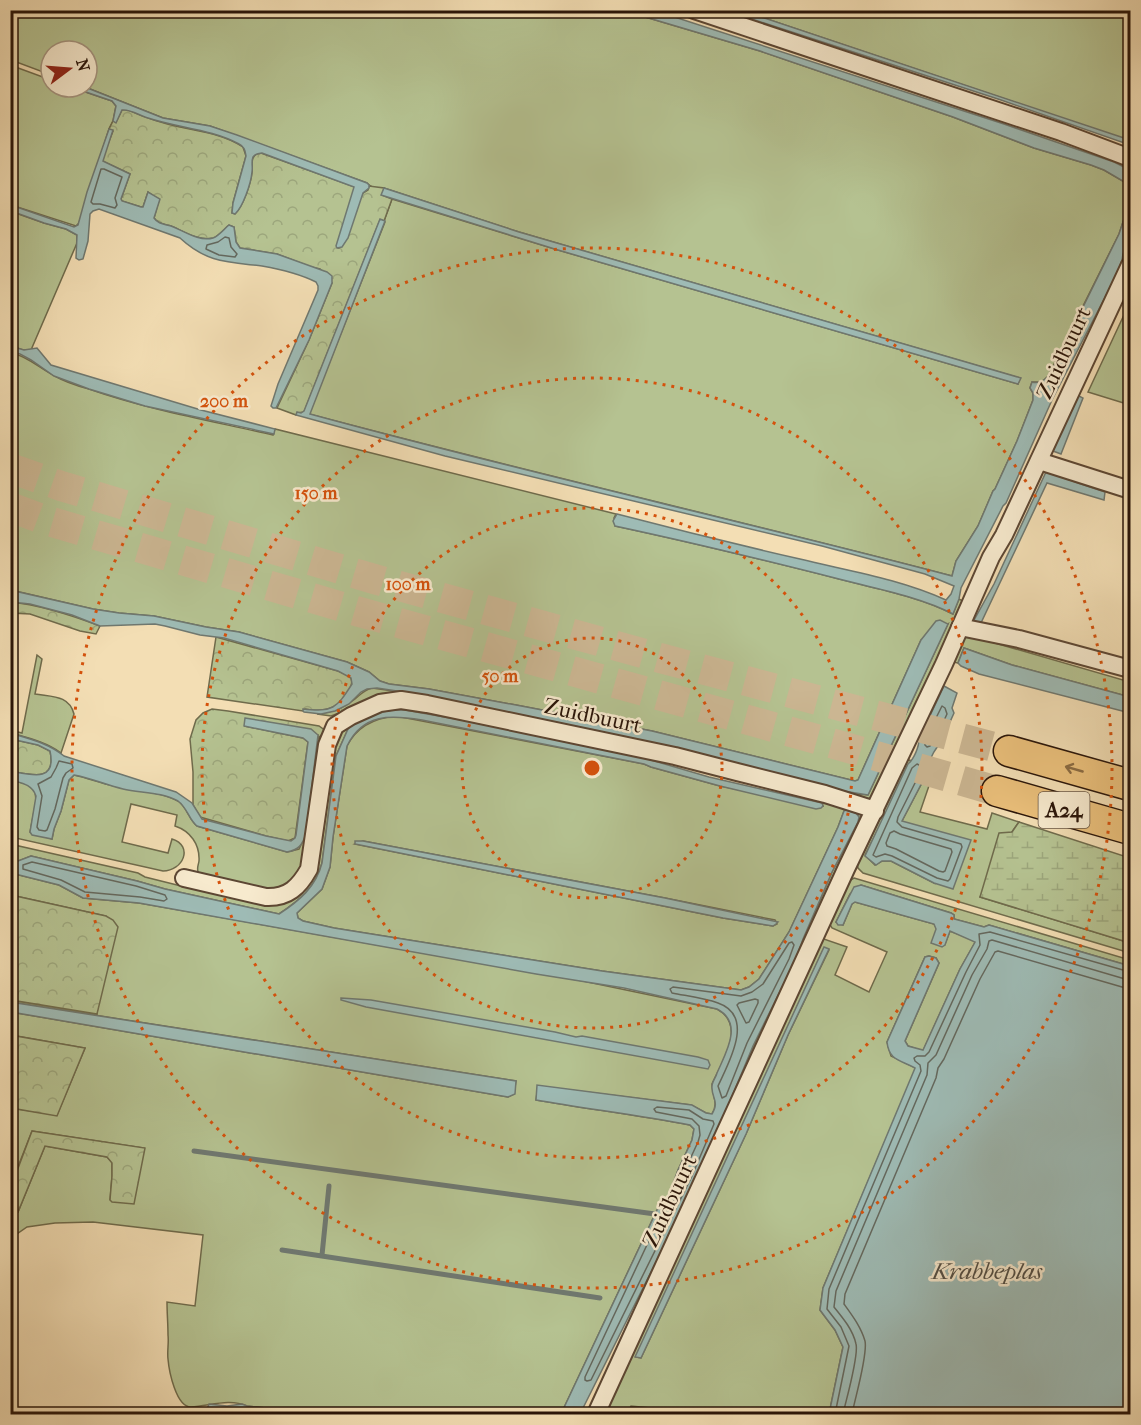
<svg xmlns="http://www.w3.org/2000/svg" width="1141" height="1425" font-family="'IM FELL French Canon',serif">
	<defs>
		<pattern id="forest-crowns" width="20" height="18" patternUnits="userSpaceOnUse" patternTransform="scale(1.5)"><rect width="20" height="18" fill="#b5c291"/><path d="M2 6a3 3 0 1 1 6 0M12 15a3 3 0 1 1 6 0" fill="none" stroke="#9ca67c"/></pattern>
		<pattern id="wetland-marsh" width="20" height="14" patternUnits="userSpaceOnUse" patternTransform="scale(1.5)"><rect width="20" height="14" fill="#b5c291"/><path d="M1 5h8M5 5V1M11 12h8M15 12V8" fill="none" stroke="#9ca67c"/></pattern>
	</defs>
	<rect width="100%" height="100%" fill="#f3deb4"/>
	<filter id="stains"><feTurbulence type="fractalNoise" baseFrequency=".00333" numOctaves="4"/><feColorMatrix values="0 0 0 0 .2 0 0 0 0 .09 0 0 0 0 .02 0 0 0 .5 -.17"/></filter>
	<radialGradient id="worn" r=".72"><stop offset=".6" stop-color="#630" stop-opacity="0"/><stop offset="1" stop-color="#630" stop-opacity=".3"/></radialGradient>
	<!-- green -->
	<g fill="#b5c291" stroke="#6f6b4c" stroke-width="1.5" fill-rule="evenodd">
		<path d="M231,10C238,13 246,17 251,10L625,11L760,51L953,117L1034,148L1091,165L1104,170L1128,184L1130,201L1119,234L1048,376L1042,382H1032L1030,388L1033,393V400L1017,441L995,489L993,491L978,526L956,561L952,576C738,520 523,471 309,414L385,222L384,221L392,199L558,250L1018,384L1020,378L519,232L384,188C375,188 373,189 367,183L210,126L163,118L85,87H87V51H51V75L11,60L10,11Z"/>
		<path d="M743,11H1116L1130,16V141Z"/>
		<path d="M10,65L51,80V87H71L112,101L116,106L113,121L109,129L79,223L76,226L11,205Z"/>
		<path d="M10,211L44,223L66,229L77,235V243L31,350H23L11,346Z"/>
		<path d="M1130,302V405L1088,392Z"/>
		<path d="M10,352C29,357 39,368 55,376C65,382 78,386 89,389C149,410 212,421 273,435L275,429L616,514L614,518L615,526C690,542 764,560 839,579C874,588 921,597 953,614L959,599L965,602L875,796L869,800L825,791L868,795L948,624L921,640L858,780L855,781L652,731L516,705L429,689L389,684L380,681L369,672L347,662L239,632L206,627L154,616L119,613L93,609L11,590Z"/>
		<path d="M964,634L1130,682V697L1012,665L964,648L958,663L952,662Z"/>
		<path d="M37,655L42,659L35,694C52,697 69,695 74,714L61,753C46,742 28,738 11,733L10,730L22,733Z"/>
		<path d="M391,705L645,753L646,759L627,753L405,710H393L376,713L348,729L336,756L322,863C316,887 299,901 279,914L165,889L137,881L31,856L11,864L10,844L138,873L145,877L185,887L190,886L295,894L331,752L337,736L347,725Z"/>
		<path d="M396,716L644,764L651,767L720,786L823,806L822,803L823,798L861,812L864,817L735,1091L753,1046L795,961L803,939L832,872L858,822L859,817L856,813L846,810L844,811L838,827L789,932L759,979L749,987L741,990L602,971L334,928L303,921L298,918L297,913L322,889L330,867L333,837L347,746C357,726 375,718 396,716ZM363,841L665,898L775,920L777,924L773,926L723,918L355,844Z"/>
		<path d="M326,731L310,841L297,879L272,892L199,875C196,869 198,867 199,861C200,844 190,831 175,826L177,815L131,804L122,842L168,853L172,839C194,846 183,871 163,871L11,837L10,780L27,784L35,791L36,801L30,832L52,839L54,829L61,811L69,780L74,775C88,778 100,783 114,786C132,790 162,792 178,801C187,807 189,820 197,826L287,852L299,849L306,834L318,738Z"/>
		<path d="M909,760L912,761L865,855L875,865L882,861H891L934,883L902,821L926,775L927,766L931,770L932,777L920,812L987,829L992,813L1019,822L1012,832L980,897L1130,943V953L863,873L858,868L857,864L906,761Z"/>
		<path d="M11,873L59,885L83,898L139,903L583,981L717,1009C747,1025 722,1062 712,1084C712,1095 719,1103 712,1114L706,1113L691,1105L538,1086L536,1100C587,1109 639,1115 690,1125L694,1129L692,1140L678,1170L666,1203L663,1206L657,1210L561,1414H324L247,1406C229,1398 210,1406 191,1407C176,1407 169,1371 168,1359C167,1351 169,1343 168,1335C168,1324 167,1313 167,1302L195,1306L203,1235L93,1222L55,1223L27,1227L11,1238V1210L18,1212L45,1146L107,1157L112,1162V1176L110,1200L144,1148L32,1131L10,1187L11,1108L57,1115L85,1048L11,1035V1012L508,1097L514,1094L516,1081L11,1002V1000L97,1014L106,916L11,895Z"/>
		<path d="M854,878L1130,960V966L989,925L984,927L954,919V915L951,913L861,885L850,894L836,922L843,925L852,904L855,902L934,924L945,944L950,931L976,941L960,969L923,1051L908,1046L905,1041L939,963L936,958L929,956L925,957L887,1042L891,1056L916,1068L823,1288L820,1310L835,1330L843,1347L829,1414H649L650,1408L631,1406L627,1414H606L618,1380L820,942L824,939L847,947L835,975L869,992L887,952L832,928L829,923L849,881ZM824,948L829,950L788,1035L746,1134L641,1358L636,1357Z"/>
	</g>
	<!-- forest -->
	<g fill="url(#forest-crowns)" stroke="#6f6b4c" stroke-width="1.5">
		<path d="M126,109C144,117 161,123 180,127C201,131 225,135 243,147L246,156L233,203L232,213L235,214C243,206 251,184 252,172C253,167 251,162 253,158C256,153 257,154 261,153L355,187L337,246L338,248H339L363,193L368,190L369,186L384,188L382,195L392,199L384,221L380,220L304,412L297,413L296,415L277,408L309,340L332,283L320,269L311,267L277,254L240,248L236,242L234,227L229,225C224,229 219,236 213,238C200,242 183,231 171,226C164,224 158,224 154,218L159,200L148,192L143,207H141L122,201L121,199L130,174L104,162L102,159L113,131L109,129L113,121L116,122L122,110Z"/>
		<path d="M11,602C41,605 71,615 100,626L96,634L80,631L30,614L11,613Z"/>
		<path d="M216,637L338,671C341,673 348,674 350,677C357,685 340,704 333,707C324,711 314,711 305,709L303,711L207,697Z"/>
		<path d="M372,688L422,695H403L374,700L331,716L317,714C331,713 344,708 355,699C361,694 364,690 372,688Z"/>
		<path d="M212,709L228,711L319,726L326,731L318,738V735L244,726L303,738L308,742L295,838L288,841L266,836L200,817L193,805V772L190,739L196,720L203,713Z"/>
		<path d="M11,739L38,745L50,751C57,783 31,775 11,771Z"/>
		<path d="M11,895L106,916L113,920L118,927L97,1014L11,1000Z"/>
		<path d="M10,1035L85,1048L57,1116L11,1108Z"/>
		<path d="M32,1131L145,1148L134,1204L112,1202L110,1200L112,1176V1163L107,1157L45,1146L18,1212L11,1210V1187Z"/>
	</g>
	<!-- wetland -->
	<path fill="url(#wetland-marsh)" stroke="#6f6b4c" stroke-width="1.5" d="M1019,822L1130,858V943L980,897L999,833L1012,832Z"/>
	<!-- water -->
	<g fill="#9ebbb5" stroke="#6f7870" stroke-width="1.5">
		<path d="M625,11H656L1004,124L1114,162L1130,170V196L1128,184L1104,170L1091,165L1034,148L953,117L760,51Z"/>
		<path d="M727,11H743L1124,138L1130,141V145L1001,100Z"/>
		<path d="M71,87H85L163,118L210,126L237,135L367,183L369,185V188L363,193L348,238L342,247L337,248L336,246L354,187L262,153C257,154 256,153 253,157C251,162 253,167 252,172C251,183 243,207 235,214L232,213L233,203L246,156C245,151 245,147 239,144C211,129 178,128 148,118C140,116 131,109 122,110L116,123L113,121L116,106L112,101Z"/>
		<path d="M109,129L113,130L103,161L130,174L121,199L122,201L141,207H143L148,192L160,199L154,218C158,224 164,224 171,226C184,231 199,242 213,238C219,236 224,229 229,225L234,227L236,242L240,248L277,254L327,272L332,276V283L309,340L276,408H273L271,406L278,384L318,290V286L316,282C300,274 279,269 262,266C228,262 207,263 180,238L99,209L93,211L90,214L88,241L83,259L79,260L76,258L77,235L66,229L44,223L11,211V205L74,227L78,225L87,192Z"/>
		<path d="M384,188L519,232L1021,378L1018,384L558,250L381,195Z"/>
		<path d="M1130,201V238L1123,254L1122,260L1116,276L1052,400L1006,503L1003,506L961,588L959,599L953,614C921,597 874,588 839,579C764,560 690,542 615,526L613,521L617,514C678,530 739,545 800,559C849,571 900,579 946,600L951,594L954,586L925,574L822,546L445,456L296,415L297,412L301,413L304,411L380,219L385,221L310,414C523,472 738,520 952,576L956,561L978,526L993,491L995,489L1017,441L1033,400V393L1030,388L1032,382C1039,384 1044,380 1049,376L1119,234Z"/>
		<path d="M10,346L24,350L37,348L51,365L201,410L275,429L274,434L145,406L89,389L54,376L31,360L20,354L11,352Z"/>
		<path d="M1077,395L1083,398L1061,454L1053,451Z"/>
		<path d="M1046,472L1105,492L1104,500L1047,483L980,625L973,622L994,584Z"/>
		<path d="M10,590L93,609L119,613L154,616L206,627L239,632L347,662L369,672L380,681L389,684L429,689L516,705L652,731L855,781L858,780L921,640L936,621L940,620L948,624L868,795L831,789L686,750L457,702L397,691L377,688L367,689L361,692L349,704L335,711L321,714L304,712L303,711V709C333,712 336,709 352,684L351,678L338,671L224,638L200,635L165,626L155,624L100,626L72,615L30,604L11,602Z"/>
		<path d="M964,648L1012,665L1130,697V713L979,674L961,666L958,663Z"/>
		<path d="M944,686L957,693L952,708L954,713L940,744C932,752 928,764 926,775L902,821L971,840L953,889L934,883L891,861H882L876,865L865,856L908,764C914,759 919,747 919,739Z"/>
		<path d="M393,710H405L467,721L627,753L709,777L822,803L823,806L821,808L816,809L720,786L651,767L644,764L422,720C391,715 363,713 347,746L333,837L330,867L322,889L297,913L298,918L303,921L334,928L602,971L741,990L749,987L759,979L789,932L838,827L844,811L846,810L856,813L859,817L858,822L832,872L803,939L795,961L753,1046L697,1180L580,1414H561L657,1210L663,1206L666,1203L678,1170L692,1140L694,1129L690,1125C639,1115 587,1109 536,1100L537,1085L692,1105L706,1113L712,1114C720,1101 711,1098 712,1086C712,1082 716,1077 717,1073C726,1052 744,1023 717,1009L624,988L536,974L139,903L83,898L59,885L11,873L10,864L31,856L137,881L165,889L279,914C299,901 316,887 322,863L336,756L348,729L350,726L376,713Z"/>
		<path d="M245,718L311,729L318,735L306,834C302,845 299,850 287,852L197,826C189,820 187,807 178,801C162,792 141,793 123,789C106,785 91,778 74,775L69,780L61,811L54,829L52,839L32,835L30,832L36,796C32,784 21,783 11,780V771C31,775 57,783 50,751L38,745L11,739L10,733C30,739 48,743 64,756L176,792L192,803L202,819L266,836L291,841L295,838L296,835L308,742L303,738L244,726Z"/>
		<path d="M355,841H363L665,898L778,922L776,924L773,926L723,918L355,844Z"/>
		<path d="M861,885L951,913L954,915V919L984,927L989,925L1130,966V1414H829L843,1347L835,1330L820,1310L823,1288L915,1068C901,1060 889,1061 887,1042L925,957L929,956L936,958L939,963L905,1041L908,1046L923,1050L960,969L975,942L950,931L945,945L942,947L931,943L936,929L934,924L855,902L852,904L843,925H838L836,922L854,887Z"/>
		<path d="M824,947L829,949L788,1035L746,1134L641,1358L635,1357Z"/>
		<path d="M341,998L371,1000L555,1032L576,1037L582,1036L698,1057L708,1060L710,1065L708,1069L366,1007L341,1000Z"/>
		<path d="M10,1002L516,1081L515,1094L508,1097L11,1012Z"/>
		<path d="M209,1404L227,1406L242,1404L247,1406L324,1414H256L207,1409Z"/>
	</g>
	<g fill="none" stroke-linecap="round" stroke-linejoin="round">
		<!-- shore -->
		<g stroke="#64685e" stroke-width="1.5">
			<path d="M101,169H104L122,177L115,198L117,205L115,208L100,204H93L91,202Z"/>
			<path d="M225,237L229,238L231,247L237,254L235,257L219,255L206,249L207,245L218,242Z"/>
			<path d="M942,706L945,708L947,714L935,740L930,746L927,747L925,745V740Z"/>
			<path d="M59,761L72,764L73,768L66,773L63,778L55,809L47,830L45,831L39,830L37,827L42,796L38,784L51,777L56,768Z"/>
			<path d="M917,764L921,766L920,773L898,817L897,822L902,827L961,844L962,847L950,879L948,881L937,878L892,856L885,854L876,857L873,855L912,768Z"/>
			<path d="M894,831L900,834L951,849L952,852L945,871L943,872L939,871L896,849L887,846L886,843L890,833Z"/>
			<path d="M32,862L136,886L165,895L167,899L164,901L140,897L85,892L61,880L23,869V865Z"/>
			<path d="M792,942L794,945L789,959L747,1043L726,1096L722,1098L718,1086C728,1064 756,1016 718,1003C704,998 687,996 672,993L670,989L673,987L741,996L752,992L763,984L789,943Z"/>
			<path d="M755,999L758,1000V1003L749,1022L746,1023L737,1005L739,1003Z"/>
			<path d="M657,1107L689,1110L703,1119L713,1121L714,1124L691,1178L591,1380L587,1381L585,1380V1377L661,1215L672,1206L684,1172L698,1142L700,1135L699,1126L692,1119L656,1112L654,1109Z"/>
			<path d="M835,1414L849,1346L841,1327L827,1309L829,1289L921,1071L920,1065L915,1061L914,1058L917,1056H925L929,1052L966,972L980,945L979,934L990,932L1130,972"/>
			<path d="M843,1414C846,1400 859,1356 856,1344C853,1330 843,1318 834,1307L836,1291L927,1075L928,1063L936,1055L972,975L987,949L989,941L992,940L1125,979H1130"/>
			<path d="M852,1414C855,1398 868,1355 865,1341C861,1327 852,1315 844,1304L845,1294L936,1078L938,1068L944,1059L980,979L995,952L998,951L1122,987L1130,988"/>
		</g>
		<!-- stream -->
		<g stroke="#6f7870" stroke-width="5">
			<path d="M194,1151L655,1214"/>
			<path d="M282,1250L600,1298"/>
			<path d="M322,1255L329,1186"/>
		</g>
		<!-- highway-tunnel -->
		<g stroke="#cbb692" stroke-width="30" stroke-dasharray="30 15" stroke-linecap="butt">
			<path d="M10,468L61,486L374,579L660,658L1009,751"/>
			<path d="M10,507L45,520L356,611L845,747L997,791"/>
		</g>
		<defs>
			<g id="street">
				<path d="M694,10L1061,132L1130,158"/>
				<path d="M1039,461L1130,490"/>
				<path d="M960,627L1019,639L1130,669"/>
				<path d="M184,878L266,897C288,898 299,887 309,869L327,745L335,726L351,716L380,703L401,700L427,704L675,756L737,772L825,794L869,808L875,811"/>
				<path d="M596,1414L846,869L944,664L991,557L1004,535L1130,265"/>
			</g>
			<g id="highway">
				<path d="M1009,751L1130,785"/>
				<path d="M997,791L1130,829"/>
			</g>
		</defs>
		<!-- street casing -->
		<use href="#street" stroke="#5c4633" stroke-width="20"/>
		<!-- highway casing -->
		<use href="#highway" stroke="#291408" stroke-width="33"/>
		<!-- street -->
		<use href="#street" stroke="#f7eace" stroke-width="16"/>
		<!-- highway -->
		<use href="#highway" stroke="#eabf7a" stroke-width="30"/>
	</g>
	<!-- one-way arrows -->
	<defs><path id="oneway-shaft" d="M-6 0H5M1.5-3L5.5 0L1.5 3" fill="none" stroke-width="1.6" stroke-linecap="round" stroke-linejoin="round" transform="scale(1.5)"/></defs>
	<use stroke="#8a6a41" href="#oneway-shaft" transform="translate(1074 769) rotate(-164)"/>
	<!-- distance rings -->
	<g fill="none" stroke="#d5520c" stroke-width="3" stroke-dasharray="3 6">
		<circle cx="592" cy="768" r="130"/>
		<circle cx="592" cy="768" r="260"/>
		<circle cx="592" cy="768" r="390"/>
		<circle cx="592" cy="768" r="520"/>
	</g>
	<g text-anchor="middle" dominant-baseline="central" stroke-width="5" stroke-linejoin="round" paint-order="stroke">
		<!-- shield labels -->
		<rect fill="#f7eace" stroke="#675443" stroke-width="1.5" x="1038.5" y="792" width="51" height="36" rx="4.5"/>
		<g font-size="21" font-weight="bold" fill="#291408">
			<text x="1064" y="810">A24</text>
		</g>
		<!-- street labels -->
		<g font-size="22" fill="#291408" stroke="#f7eace">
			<text transform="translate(1064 353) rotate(-65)">Zuidbuurt</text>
			<text transform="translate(593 716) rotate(12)">Zuidbuurt</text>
			<text transform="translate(670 1201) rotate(-65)">Zuidbuurt</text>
		</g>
		<!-- water labels -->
		<g font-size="24" font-style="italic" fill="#524e45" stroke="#f7eace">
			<text x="987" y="1271">Krabbeplas</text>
		</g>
	</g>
	<circle cx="592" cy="768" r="9" fill="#d5520c" stroke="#f7eace" stroke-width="3"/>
	<g font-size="18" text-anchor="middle" font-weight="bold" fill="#d5520c" stroke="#f7eace" stroke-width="5" stroke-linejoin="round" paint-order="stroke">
		<text x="224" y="407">200 m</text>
		<text x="316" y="499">150 m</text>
		<text x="408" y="590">100 m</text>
		<text x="500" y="682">50 m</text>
	</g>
	<!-- margin -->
	<rect width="1141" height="1425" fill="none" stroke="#f3deb4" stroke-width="36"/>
	<rect x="12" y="12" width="1117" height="1401" fill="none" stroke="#291408" stroke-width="3"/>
	<rect x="18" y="18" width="1105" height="1389" fill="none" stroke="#291408" stroke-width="1.5"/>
	<!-- north arrow -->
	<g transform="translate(69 69) rotate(74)"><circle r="28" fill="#f7eace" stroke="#a5947f" stroke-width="1.5"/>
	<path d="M0-4.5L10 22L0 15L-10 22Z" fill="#8f2418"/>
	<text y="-9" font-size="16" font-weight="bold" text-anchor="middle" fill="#291408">N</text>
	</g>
	<rect width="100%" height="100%" filter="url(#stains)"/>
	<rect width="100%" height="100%" fill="url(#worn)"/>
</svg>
